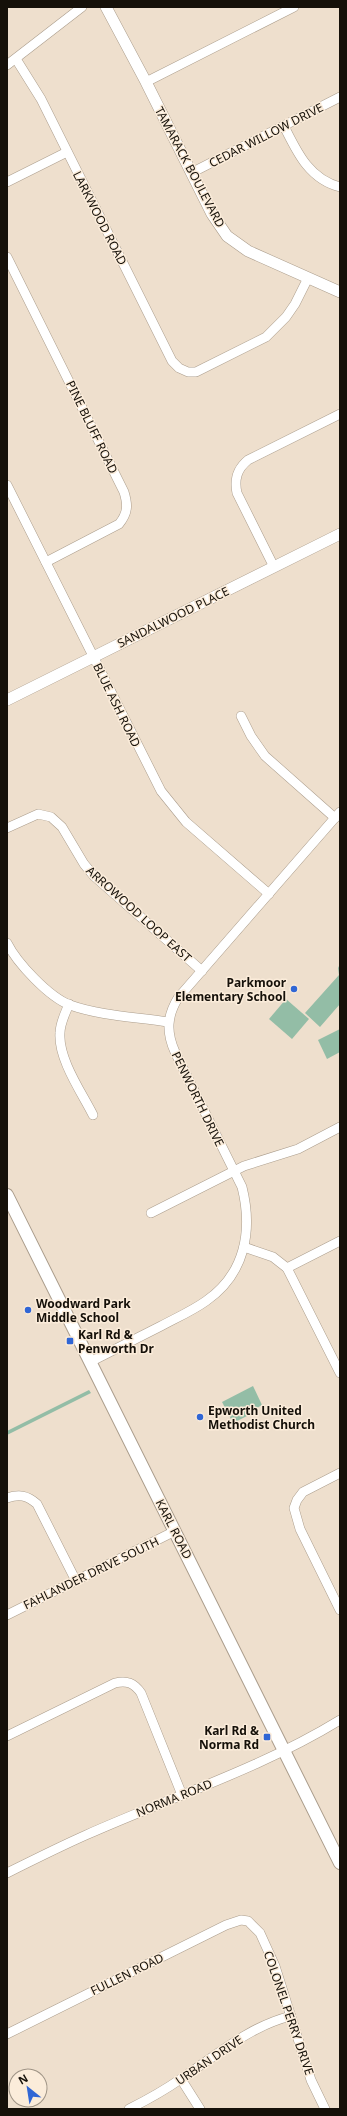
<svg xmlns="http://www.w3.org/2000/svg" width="347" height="2116" font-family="'Noto Sans',sans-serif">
	<rect width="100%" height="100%" fill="#eedfcd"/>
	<!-- green -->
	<g fill="#93bda6">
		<path d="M340,964V1004L320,1027L305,1013L339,975L338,968Z"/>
		<path d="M286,999L309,1019L292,1039L269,1019Z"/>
		<path d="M340,1029V1052L327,1059L318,1040Z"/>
		<path d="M253,1386L262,1405L250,1412L251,1414L233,1423L222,1402Z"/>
		<path d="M89,1390L91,1393L7,1435V1431Z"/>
	</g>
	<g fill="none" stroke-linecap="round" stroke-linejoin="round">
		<defs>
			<g id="minor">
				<path d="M16,59L41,99L172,361L179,368L188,372H196L266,337L286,317L295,304L308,278"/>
				<path d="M7,65L82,7"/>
				<path d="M146,82L294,7"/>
				<path d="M284,126C297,152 309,179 340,187"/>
				<path d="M191,173L340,97"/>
				<path d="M7,182L67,152"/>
				<path d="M7,257L124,492C128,505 128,513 119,524L46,562"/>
				<path d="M7,485L161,791L186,822L269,894"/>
				<path d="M274,567L237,493C234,479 237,469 248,460L340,414"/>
				<path d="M241,716L251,736L265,756L335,818"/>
				<path d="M7,828L38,814L51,817L62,827L84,864L94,876L202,971"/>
				<path d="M7,943C17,963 49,997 70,1005C101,1016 136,1017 168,1022"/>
				<path d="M69,1004C65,1014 60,1023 60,1033C58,1059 82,1093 93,1115"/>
				<path d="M151,1213L244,1166L298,1149L340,1127"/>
				<path d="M244,1247L273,1257L287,1268L340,1373"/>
				<path d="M287,1268L340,1241"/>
				<path d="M90,1362C114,1350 137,1338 161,1326C176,1318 192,1311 206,1301C245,1274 253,1231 242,1187L175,1052C166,1032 167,1016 178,998L340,812"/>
				<path d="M340,1473L303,1492L297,1500L294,1508L300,1529L340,1610"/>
				<path d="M7,1498C19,1494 27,1495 37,1504L76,1581"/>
				<path d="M7,1615L175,1531"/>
				<path d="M7,1736L115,1683C127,1680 134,1683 141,1693L182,1795"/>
				<path d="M7,1873C33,1860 59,1847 86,1835C171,1797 260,1769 340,1720"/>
				<path d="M7,2034L226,1925L241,1920L248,1921L260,1933L275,1966L311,2080L325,2109"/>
				<path d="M181,2079L200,2109"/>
				<path d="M129,2109C147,2100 165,2090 182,2078C217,2055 250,2026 291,2016"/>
			</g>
			<g id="tertiary">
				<path d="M106,7L146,82L212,214L227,236L248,251L340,292"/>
				<path d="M7,700L340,534"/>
			</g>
			<path id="secondary" d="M7,1195L340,1863"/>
		</defs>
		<!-- minor casing -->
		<use href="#minor" stroke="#ab9d8c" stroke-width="10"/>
		<!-- tertiary casing -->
		<use href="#tertiary" stroke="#ab9d8c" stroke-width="12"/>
		<!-- secondary casing -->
		<use href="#secondary" stroke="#ab9d8c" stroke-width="14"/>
		<!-- minor -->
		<use href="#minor" stroke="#fff" stroke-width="9"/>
		<!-- tertiary -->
		<use href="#tertiary" stroke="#fff" stroke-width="11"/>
		<!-- secondary -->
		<use href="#secondary" stroke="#fff" stroke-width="12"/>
	</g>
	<!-- markers -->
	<g fill="#3066d5" stroke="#fbecda" stroke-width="1.5">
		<circle cx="294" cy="989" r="4"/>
		<circle cx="28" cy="1310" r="4"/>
		<rect x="66" y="1337" width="8" height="8" rx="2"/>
		<circle cx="200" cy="1417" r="4"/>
		<rect x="263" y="1733" width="8" height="8" rx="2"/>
	</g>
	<g text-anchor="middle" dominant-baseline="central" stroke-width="3" stroke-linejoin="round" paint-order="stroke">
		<!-- street labels -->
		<g font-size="12" fill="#151009" stroke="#fbecda">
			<text transform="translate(266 135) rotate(-27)">CEDAR WILLOW DRIVE</text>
			<text transform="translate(190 167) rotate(62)">TAMARACK BOULEVARD</text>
			<text transform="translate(100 218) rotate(63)">LARKWOOD ROAD</text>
			<text transform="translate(92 427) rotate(64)">PINE BLUFF ROAD</text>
			<text transform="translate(173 617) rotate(-26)">SANDALWOOD PLACE</text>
			<text transform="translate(117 705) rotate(64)">BLUE ASH ROAD</text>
			<text transform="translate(139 914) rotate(42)">ARROWOOD LOOP EAST</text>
			<text transform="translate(198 1099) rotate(64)">PENWORTH DRIVE</text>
			<text transform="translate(174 1529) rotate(63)">KARL ROAD</text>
			<text transform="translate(91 1573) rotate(-26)">FAHLANDER DRIVE SOUTH</text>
			<text transform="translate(174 1798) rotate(-22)">NORMA ROAD</text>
			<text transform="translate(127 1974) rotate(-26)">FULLEN ROAD</text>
			<text transform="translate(289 2013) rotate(71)">COLONEL PERRY DRIVE</text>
			<text transform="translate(209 2060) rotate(-34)">URBAN DRIVE</text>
		</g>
		<!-- poi labels -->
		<g font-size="12" font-weight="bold" fill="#151009" stroke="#fbecda" text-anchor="start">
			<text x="286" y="982" text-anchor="end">Parkmoor<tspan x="286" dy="14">Elementary School</tspan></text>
			<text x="36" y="1303">Woodward Park<tspan x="36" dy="14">Middle School</tspan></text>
			<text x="78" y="1334">Karl Rd &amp;<tspan x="78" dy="14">Penworth Dr</tspan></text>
			<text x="208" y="1410">Epworth United<tspan x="208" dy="14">Methodist Church</tspan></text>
			<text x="259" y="1730" text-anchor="end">Karl Rd &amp;<tspan x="259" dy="14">Norma Rd</tspan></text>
		</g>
	</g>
	<!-- border -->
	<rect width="347" height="2116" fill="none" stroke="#151009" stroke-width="16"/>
	<!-- north arrow -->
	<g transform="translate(28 2088) rotate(330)"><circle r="19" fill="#fbecda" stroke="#9f9486"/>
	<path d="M0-3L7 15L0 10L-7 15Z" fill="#3066d5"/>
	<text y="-6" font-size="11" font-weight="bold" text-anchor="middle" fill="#151009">N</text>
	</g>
</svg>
